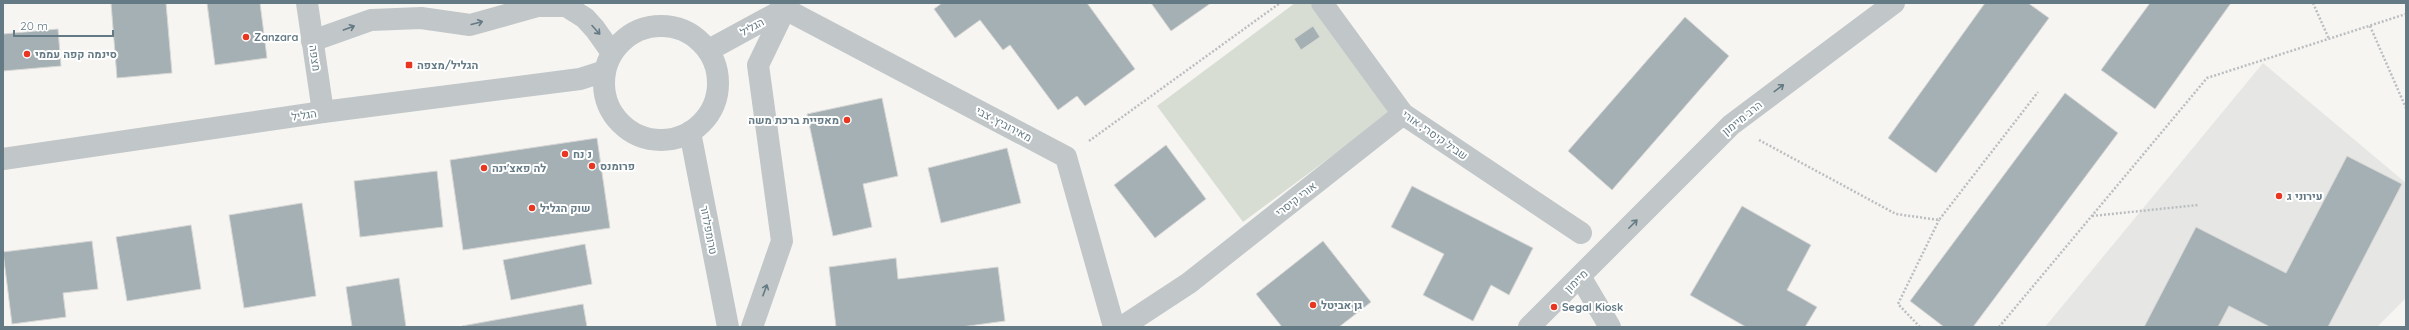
<svg xmlns="http://www.w3.org/2000/svg" width="2409" height="330" font-family="Quicksand,Heebo,sans-serif">
	<rect width="100%" height="100%" fill="#f6f5f2"/>
	<!-- built -->
	<path fill="#e6e7e5" d="M2263,63L2406,183V298L2377,327H2045Z"/>
	<!-- green -->
	<path fill="#d8ddd3" d="M1295,3H1310L1390,113L1243,222L1157,106Z"/>
	<!-- building -->
	<g fill="#a5b0b4" stroke="#d7d7d5">
		<path d="M111,3H166L172,73L117,78Z"/>
		<path d="M207,3H260L267,58L215,65Z"/>
		<path d="M942,3H1087L1135,69L1085,106L1077,96L1058,110L1010,45L1003,50L980,20L955,38L934,9Z"/>
		<path d="M1151,3H1211L1171,31Z"/>
		<path d="M1985,3H2028L2049,18L1936,173L1888,138Z"/>
		<path d="M2150,3H2231L2155,109L2101,70Z"/>
		<path d="M1685,17L1729,56L1612,190L1568,151Z"/>
		<path d="M1313,26L1320,37L1301,50L1294,39Z"/>
		<path d="M58,29L61,66L3,71V34Z"/>
		<path d="M2065,93L2118,133L1973,327H1944L1910,301Z"/>
		<path d="M882,98L898,176L863,184L872,227L833,236L807,114Z"/>
		<path d="M597,138L610,228L463,250L450,160Z"/>
		<path d="M1166,145L1206,199L1155,238L1114,185Z"/>
		<path d="M1007,148L1021,203L941,223L928,168Z"/>
		<path d="M2347,156L2402,184L2328,327H2270L2229,306L2218,327H2144L2196,227L2286,273Z"/>
		<path d="M437,171L443,227L360,237L354,181Z"/>
		<path d="M1412,186L1533,248L1509,295L1491,285L1473,321L1423,295L1444,254L1391,227Z"/>
		<path d="M302,203L316,296L244,308L229,215Z"/>
		<path d="M1742,206L1811,245L1787,290L1817,307L1805,327H1746L1690,295Z"/>
		<path d="M191,225L201,289L127,301L116,237Z"/>
		<path d="M92,241L98,289L63,293L66,317L12,324L3,252Z"/>
		<path d="M1323,241L1371,302L1339,327H1282L1256,294Z"/>
		<path d="M585,244L592,284L511,300L503,260Z"/>
		<path d="M896,258L898,279L998,267L1005,321L961,327H836L829,267Z"/>
		<path d="M399,278L406,327H352L346,287Z"/>
		<path d="M583,304L587,327H463L462,326Z"/>
	</g>
	<g fill="none" stroke-linecap="round" stroke-linejoin="round">
		<!-- path -->
		<g stroke="#bbbec0" stroke-width="2.5" stroke-dasharray="2 2" stroke-linecap="butt">
			<path d="M2313,3L2329,39"/>
			<path d="M2370,26L2406,108"/>
			<path d="M1759,140L1896,214L1939,220L2038,92"/>
			<path d="M1089,141L1280,3"/>
			<path d="M2092,216L2198,205"/>
			<path d="M1920,327L1898,304L1939,220"/>
			<path d="M1999,327L2207,78L2406,14"/>
		</g>
		<!-- minor -->
		<g stroke="#c1c6c8" stroke-width="22">
			<path d="M307,3L323,112"/>
			<path d="M1322,3L1403,114L1581,233"/>
			<path d="M785,9L1066,157L1114,327"/>
			<circle cx="661" cy="83" r="57"/>
			<path d="M312,41L371,20L421,18L470,25L538,6H566L585,18L595,29L612,53"/>
			<path d="M709,50L788,7"/>
			<path d="M690,132L728,327"/>
			<path d="M3,159L323,112L580,79L605,71"/>
			<path d="M1581,278L1610,327"/>
			<path d="M752,327L782,241L758,65L785,9"/>
			<path d="M1122,327L1189,283L1403,114"/>
			<path d="M1529,327L1731,125L1894,3"/>
		</g>
	</g>
	<!-- one-way arrows -->
	<defs><path id="oneway-shaft" d="M-6 0H5M1.5-3L5.5 0L1.5 3" fill="none" stroke-width="1.6" stroke-linecap="round" stroke-linejoin="round"/></defs>
	<g stroke="#647a84">
		<use href="#oneway-shaft" transform="translate(477 23) rotate(-15)"/>
		<use href="#oneway-shaft" transform="translate(349 28) rotate(-20)"/>
		<use href="#oneway-shaft" transform="translate(596 30) rotate(48)"/>
		<use href="#oneway-shaft" transform="translate(1779 88) rotate(-37)"/>
		<use href="#oneway-shaft" transform="translate(1633 224) rotate(-45)"/>
		<use href="#oneway-shaft" transform="translate(765 290) rotate(-70)"/>
	</g>
	<!-- markers -->
	<g fill="#e83620" stroke="#fff" stroke-width="1.5">
		<circle cx="246" cy="37" r="4"/>
		<circle cx="27" cy="54" r="4"/>
		<rect x="405" y="61" width="8" height="8" rx="2"/>
		<circle cx="847" cy="120" r="4"/>
		<circle cx="565" cy="154" r="4"/>
		<circle cx="592" cy="166" r="4"/>
		<circle cx="484" cy="168" r="4"/>
		<circle cx="2279" cy="196" r="4"/>
		<circle cx="532" cy="208" r="4"/>
		<circle cx="1313" cy="305" r="4"/>
		<circle cx="1554" cy="307" r="4"/>
	</g>
	<g text-anchor="middle" dominant-baseline="central" stroke-width="4" stroke-linejoin="round" paint-order="stroke">
		<!-- street labels -->
		<g font-size="11" fill="#647a84" stroke="#fff">
			<text transform="translate(752 27) rotate(-28)">הגליל</text>
			<text transform="translate(315 58) rotate(82)">מצפה</text>
			<text transform="translate(304 115) rotate(-8)">הגליל</text>
			<text transform="translate(1742 118) rotate(-39)">הרב מיימון</text>
			<text transform="translate(1004 124) rotate(28)">מאירוביץ, צבי</text>
			<text transform="translate(1435 135) rotate(35)">שביל קיסרי, אורי</text>
			<text transform="translate(1296 199) rotate(-38)">אורי קיסרי</text>
			<text transform="translate(709 230) rotate(79)">טרומפלדור</text>
			<text transform="translate(1576 281) rotate(-45)">מיימון</text>
		</g>
		<!-- poi labels -->
		<g font-size="11" font-weight="bold" fill="#647a84" stroke="#fff" text-anchor="start">
			<text x="254" y="37">Zanzara</text>
			<text x="35" y="54">סינמה קפה עממי</text>
			<text x="417" y="65">הגליל/מצפה</text>
			<text x="839" y="120" text-anchor="end">מאפיית ברכת משה</text>
			<text x="573" y="154">נ נח</text>
			<text x="600" y="166">פרומנס</text>
			<text x="492" y="168">לה פאצ'ינה</text>
			<text x="2287" y="196">עירוני ג</text>
			<text x="540" y="208">שוק הגליל</text>
			<text x="1321" y="305">גן אביטל</text>
			<text x="1562" y="307">Segal Kiosk</text>
		</g>
	</g>
	<!-- border -->
	<rect width="2409" height="330" fill="none" stroke="#647a84" stroke-width="8"/>
	<!-- scale -->
	<path d="M14 30v6h99v-6" fill="none" stroke="#647a84" stroke-width="2"/>
	<text x="20" y="30" font-size="12" fill="#647a84" stroke="#ffffff" stroke-width="3" paint-order="stroke">20 m</text>
</svg>
